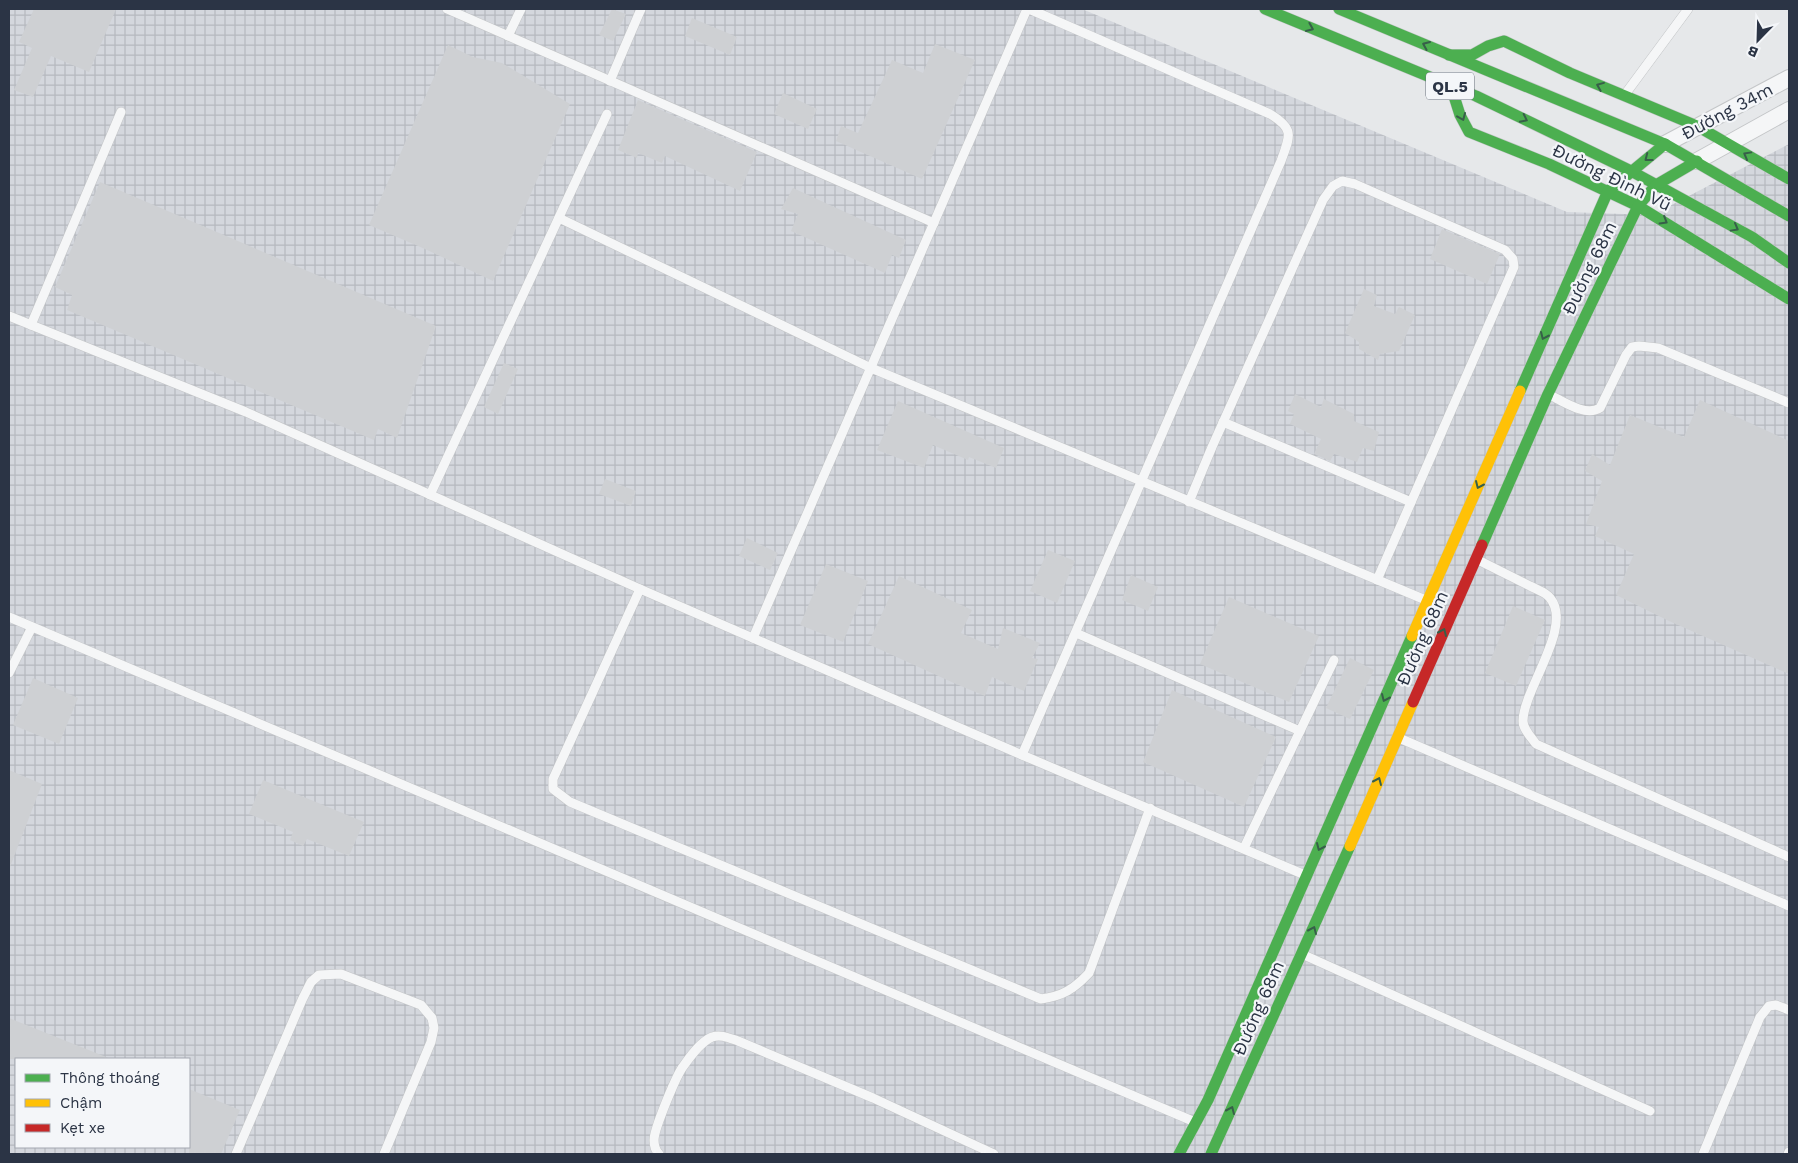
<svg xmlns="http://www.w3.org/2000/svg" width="1798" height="1163" font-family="'Work Sans',sans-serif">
	<defs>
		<pattern id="industrial-grid" width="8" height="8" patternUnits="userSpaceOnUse" patternTransform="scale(1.25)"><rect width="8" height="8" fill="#d4d7dd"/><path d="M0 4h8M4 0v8" fill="none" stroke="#b6b9bf"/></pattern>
	</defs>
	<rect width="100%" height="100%" fill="#e6e8ea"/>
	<!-- industrial -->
	<path fill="url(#industrial-grid)" fill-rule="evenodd" d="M9,9H1082L1567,212L1652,215L1789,144V1154H9ZM16,1059H189V1147H16Z"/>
	<!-- building -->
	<g fill="#ced0d3">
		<path d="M34,9H116L89,72L51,56L33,97L14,90L32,48L19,42Z"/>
		<path d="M612,9L626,14L613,41L599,35Z"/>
		<path d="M692,18L737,37L730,55L685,36Z"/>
		<path d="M935,44L975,60L922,179L836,141L841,126L858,133L892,60L923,73Z"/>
		<path d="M448,45L473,57L502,63L570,104L493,281L425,249L369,225Z"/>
		<path d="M783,93L817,109L808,129L774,114Z"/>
		<path d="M638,100L757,152L740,191L665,156L662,163L638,153L637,158L618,150Z"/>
		<path d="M100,182L436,326L397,438L378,429L374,440L67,310L72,295L55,287Z"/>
		<path d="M793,188L906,240L899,258L892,255L885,273L791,231L798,214L781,209Z"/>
		<path d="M1442,229L1500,254L1487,284L1430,259Z"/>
		<path d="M1364,289L1377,295L1374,306L1395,314L1399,307L1415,315L1399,351L1380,354L1378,360L1359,349V342L1345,333Z"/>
		<path d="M504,363L518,369L498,414L484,407Z"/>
		<path d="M1295,394L1321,407L1324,399L1354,414V421L1379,432L1374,451L1363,448L1357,462L1334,454L1330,461L1314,454L1321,439L1290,424L1294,414L1288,411Z"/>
		<path d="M1700,400L1789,441V674L1669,621L1616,595L1634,554L1595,536L1599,527L1586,524L1602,481L1585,471L1592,454L1610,465L1630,415L1684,437Z"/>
		<path d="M898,401L1004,448L996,468L969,457L968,460L933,445L924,468L877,450Z"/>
		<path d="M605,479L636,491L631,506L599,494Z"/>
		<path d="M747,538L778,553L770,570L739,556Z"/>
		<path d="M1048,550L1075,561L1057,603L1030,591Z"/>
		<path d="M826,564L868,581L843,642L800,625Z"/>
		<path d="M1131,575L1158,587L1148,611L1122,600Z"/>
		<path d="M899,576L972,610L961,633L998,649L1003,628L1040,643L1032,658L1038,659L1024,691L992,677L985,696L956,684L868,644Z"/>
		<path d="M1229,597L1319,636L1289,702L1200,664Z"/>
		<path d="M1513,606L1545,620L1516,686L1485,673Z"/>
		<path d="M1350,658L1374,670L1350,719L1326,708Z"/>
		<path d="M33,678L78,698L59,744L13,725Z"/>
		<path d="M1172,690L1276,737L1244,807L1143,762Z"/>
		<path d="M9,770L42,784L10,867L9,866Z"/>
		<path d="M263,780L364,822L349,856L307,839L303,846L290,840L293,832L249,814Z"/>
		<path d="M9,1018L111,1059H9Z"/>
		<path d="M189,1089L240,1110L221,1154H189Z"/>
	</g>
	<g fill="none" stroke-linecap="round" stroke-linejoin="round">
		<defs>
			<g id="lane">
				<path d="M447,9L934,223"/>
				<path d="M508,36L521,9"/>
				<path d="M610,81L641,9"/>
				<path d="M1626,93L1688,9"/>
				<path d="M559,218L871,368L1428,601"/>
				<path d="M9,316L246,412L640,589L1022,755L1305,875"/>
				<path d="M31,325L121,112"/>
				<path d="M1550,395C1564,402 1586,417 1600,408L1626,355L1632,347L1639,346L1658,348L1789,403"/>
				<path d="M1223,422L1411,502"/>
				<path d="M430,495L607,114"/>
				<path d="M1189,502L1212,447L1323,200L1333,186L1342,181L1355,184L1505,250L1513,259L1514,267L1377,580"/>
				<path d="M1476,559C1494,568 1512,577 1530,586C1537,590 1546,592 1550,598C1574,626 1523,690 1523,721C1523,729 1531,737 1536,744L1789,857"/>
				<path d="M640,589L553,779V789L570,802L1041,999C1063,996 1074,989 1089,973L1150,808"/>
				<path d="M9,617L1195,1122"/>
				<path d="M1076,633L1300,731"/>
				<path d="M753,638L1027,9"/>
				<path d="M9,673L32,627"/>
				<path d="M1399,738L1789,906"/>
				<path d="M1022,755L1281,161C1290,136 1295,129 1270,114L1029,9"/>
				<path d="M1244,848L1334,660"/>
				<path d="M1304,955L1650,1111"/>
				<path d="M236,1154L302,1000L311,982L319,975L341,974L421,1005L432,1018L434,1028L431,1042L384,1154"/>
				<path d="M659,1154C655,1150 654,1146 654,1140C654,1129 675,1079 682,1068C689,1058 700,1042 712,1037C721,1034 729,1038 738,1041L873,1098L994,1154"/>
				<path d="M1703,1154L1760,1017L1769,1006L1776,1005L1789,1010"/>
				<path d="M1788,1154L1789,1152"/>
			</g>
			<g id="street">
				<path d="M1665,144L1789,78"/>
				<path d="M1697,161L1789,110"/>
			</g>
			<g id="fast">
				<path d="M1265,9L1476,96L1631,171L1752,237L1789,263"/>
				<path d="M1339,9L1665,144L1789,216"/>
				<path d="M1449,55H1472L1488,46L1504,41L1570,73L1697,126L1789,179"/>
				<path d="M1436,82L1454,96L1460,115L1469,132L1549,164L1638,206L1789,299"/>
				<path d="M1520,391L1608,191L1665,144"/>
				<path d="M1482,545L1548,394L1638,206L1656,185L1697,161"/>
				<path d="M1179,1154L1208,1100L1412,636"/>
				<path d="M1211,1154L1350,846"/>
			</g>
			<g id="slow">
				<path d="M1412,636L1520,391"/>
				<path d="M1350,846L1413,702"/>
			</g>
			<path id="jam" d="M1413,702L1482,545"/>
		</defs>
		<!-- lane casing -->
		<use href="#lane" stroke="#c4c6c8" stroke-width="10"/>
		<!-- street casing -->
		<use href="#street" stroke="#c4c6c8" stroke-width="18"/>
		<!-- fast casing -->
		<use href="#fast" stroke="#c4c6c8" stroke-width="12"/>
		<!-- slow casing -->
		<use href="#slow" stroke="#c4c6c8" stroke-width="12"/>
		<!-- jam casing -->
		<use href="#jam" stroke="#c4c6c8" stroke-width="12"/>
		<!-- lane -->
		<use href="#lane" stroke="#f5f6f7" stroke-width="9"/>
		<!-- street -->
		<use href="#street" stroke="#f5f6f7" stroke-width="16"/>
		<!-- fast -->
		<use href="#fast" stroke="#4caf50" stroke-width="11"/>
		<!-- slow -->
		<use href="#slow" stroke="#ffc107" stroke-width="11"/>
		<!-- jam -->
		<use href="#jam" stroke="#c62828" stroke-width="11"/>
	</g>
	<!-- one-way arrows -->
	<defs><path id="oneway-chevron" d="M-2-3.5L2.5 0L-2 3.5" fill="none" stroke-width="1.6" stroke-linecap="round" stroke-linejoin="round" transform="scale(1.25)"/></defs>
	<g stroke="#375f49">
		<use href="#oneway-chevron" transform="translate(1310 28) rotate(23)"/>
		<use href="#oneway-chevron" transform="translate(1426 45) rotate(-157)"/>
		<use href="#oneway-chevron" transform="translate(1600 86) rotate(-158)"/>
		<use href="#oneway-chevron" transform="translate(1462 117) rotate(67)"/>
		<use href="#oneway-chevron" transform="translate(1524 119) rotate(26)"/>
		<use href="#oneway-chevron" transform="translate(1747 155) rotate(-151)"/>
		<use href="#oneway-chevron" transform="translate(1648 158) rotate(142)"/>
		<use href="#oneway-chevron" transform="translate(1664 221) rotate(31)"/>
		<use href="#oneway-chevron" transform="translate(1735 228) rotate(29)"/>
		<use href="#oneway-chevron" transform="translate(1544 336) rotate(114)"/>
		<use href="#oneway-chevron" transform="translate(1479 485) rotate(114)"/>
		<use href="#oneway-chevron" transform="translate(1443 632) rotate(-66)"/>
		<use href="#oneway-chevron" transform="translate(1385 698) rotate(114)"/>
		<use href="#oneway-chevron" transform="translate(1378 781) rotate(-66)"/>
		<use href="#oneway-chevron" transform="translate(1320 847) rotate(114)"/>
		<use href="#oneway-chevron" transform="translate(1313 930) rotate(-66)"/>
		<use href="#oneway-chevron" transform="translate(1231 1110) rotate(-66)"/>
	</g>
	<g text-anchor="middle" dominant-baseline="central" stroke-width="4.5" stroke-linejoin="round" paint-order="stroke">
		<!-- shield labels -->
		<rect fill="#f4f6f9" stroke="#676e7b" stroke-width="1" x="1426" y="72.5" width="48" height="27" rx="4"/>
		<g font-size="16" font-weight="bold" fill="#2b3445">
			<text x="1450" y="86">QL.5</text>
		</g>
		<!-- street labels -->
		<g font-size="18" fill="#2b3445" stroke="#f4f6f9">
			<text transform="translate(1727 111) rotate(-28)">Đường 34m</text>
			<text transform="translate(1612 177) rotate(26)">Đường Đình Vũ</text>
			<text transform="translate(1589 268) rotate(-64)">Đường 68m</text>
			<text transform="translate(1422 638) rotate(-66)">Đường 68m</text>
			<text transform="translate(1258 1008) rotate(-66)">Đường 68m</text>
		</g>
	</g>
	<!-- border -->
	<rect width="1798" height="1163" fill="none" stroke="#2b3445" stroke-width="20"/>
	<!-- legend -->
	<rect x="15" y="1058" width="175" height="90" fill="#f4f6f9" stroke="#a4a8b1"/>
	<rect x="25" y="1074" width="25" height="8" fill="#4caf50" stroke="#a4a8b1"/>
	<text x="60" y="1083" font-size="15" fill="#2b3445">Thông thoáng</text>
	<rect x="25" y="1099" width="25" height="8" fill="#ffc107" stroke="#a4a8b1"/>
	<text x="60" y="1108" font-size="15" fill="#2b3445">Chậm</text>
	<rect x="25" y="1124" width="25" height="8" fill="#c62828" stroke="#a4a8b1"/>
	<text x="60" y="1133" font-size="15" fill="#2b3445">Kẹt xe</text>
	<!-- north arrow -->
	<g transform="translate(1758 40) rotate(203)" stroke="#f4f6f9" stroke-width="4" paint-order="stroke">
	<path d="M0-4L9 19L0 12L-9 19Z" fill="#2b3445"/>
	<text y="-8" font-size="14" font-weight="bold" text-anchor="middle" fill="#2b3445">B</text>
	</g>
</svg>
